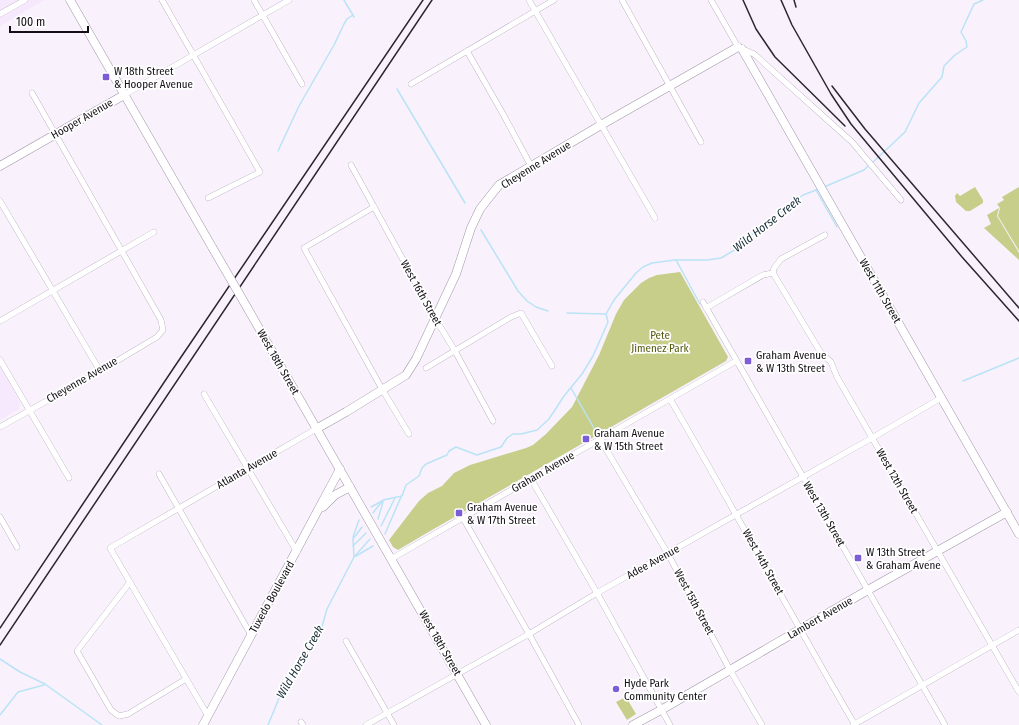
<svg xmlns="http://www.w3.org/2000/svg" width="1019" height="725" font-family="'Fira Sans Condensed',sans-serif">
	<rect width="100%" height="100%" fill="#f9f2fd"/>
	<!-- built -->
	<g fill="#f6e8fd">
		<path d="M0,0H44L0,26Z"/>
		<path d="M0,367L20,402L19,409L0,420Z"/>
	</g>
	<!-- green -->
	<g fill="#c6ce8a">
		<path d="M975,187L983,200V203L970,211H966L956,202L955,196L957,193L960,196Z"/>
		<path d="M1019,187V251L998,216L1000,208L997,204L1004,200L1002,197Z"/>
		<path d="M999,208L997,216L1019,253V260L984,228L991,224L987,215Z"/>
		<path d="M680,272L728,357L726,361L425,534L398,550L393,547L389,540L419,501L428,493L442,486L454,473L470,465L526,448L533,445L546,434L572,407L599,355L616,314L624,300L641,283L649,278L657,275Z"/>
		<path d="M626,697L636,714L627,720L616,702Z"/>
	</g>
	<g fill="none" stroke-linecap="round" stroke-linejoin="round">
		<!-- stream -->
		<g stroke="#bae3f6" stroke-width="1.5">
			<path d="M344,0L354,17"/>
			<path d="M397,89L465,203"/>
			<path d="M278,151L299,106L334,45L344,24L347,19L353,15"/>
			<path d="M872,163L905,132L919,103L942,77L944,66L955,55L967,47L966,41L961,32L974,4L983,0"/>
			<path d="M824,187L864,170L869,165"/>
			<path d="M816,190L837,227"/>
			<path d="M481,230L518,291L527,301L536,307L548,311"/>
			<path d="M676,260L700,304"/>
			<path d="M567,313L605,314"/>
			<path d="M963,381L1019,358"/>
			<path d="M571,388L599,437"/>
			<path d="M371,507L382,501"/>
			<path d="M373,513L383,500L402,496L406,485L419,476L422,468L426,464L447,455L449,451L456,447L477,455L501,447L507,438L513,434H521L537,430L549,419L564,396L582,374L593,356L608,322L606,314L614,300L636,273L643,267L652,263L675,260H707L721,258L738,248L747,238L767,224L803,195L819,189"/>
			<path d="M378,519L383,502"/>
			<path d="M381,526L395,498"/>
			<path d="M385,534L401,497"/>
			<path d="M353,537L359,520"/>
			<path d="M353,546L366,533"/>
			<path d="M356,556L373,546"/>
			<path d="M354,557L370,539"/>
			<path d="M0,659L20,672L45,684L102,725"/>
			<path d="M0,715L18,692L44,685"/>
			<path d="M268,725L282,691L321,630L327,609L354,557L353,539L362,527"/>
		</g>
		<defs>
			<g id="street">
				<path d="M162,0L260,172L208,198"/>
				<path d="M254,0L302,84"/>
				<path d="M529,0L655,218"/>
				<path d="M622,0L701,142"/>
				<path d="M711,0L738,47L754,54L852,142L901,200"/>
				<path d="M0,14L25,0"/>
				<path d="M467,51L503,114L531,166"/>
				<path d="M411,84L554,0"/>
				<path d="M124,95L289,0"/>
				<path d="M351,165L435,318L455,351L493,421"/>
				<path d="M0,201L100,371"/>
				<path d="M374,207L304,248L382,389L409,434"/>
				<path d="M773,273L821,353L831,362L837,377L1019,692"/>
				<path d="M773,273L774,268L781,259L825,235"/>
				<path d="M703,302L945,725"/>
				<path d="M706,308L763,275L773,273"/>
				<path d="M0,321L154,232"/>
				<path d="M0,360L69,478"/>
				<path d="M426,368L511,317L521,313L552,366"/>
				<path d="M204,394L297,552"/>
				<path d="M670,399C733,507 792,617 855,725"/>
				<path d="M0,427L100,371L157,337L163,330L161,320L32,93"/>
				<path d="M600,439L668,554L730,670L762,725"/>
				<path d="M159,474L251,635"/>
				<path d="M531,479L597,593L670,725"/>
				<path d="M0,517L17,547"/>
				<path d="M463,518L529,634L579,725"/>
				<path d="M391,559L736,361"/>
				<path d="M130,582L77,651L111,710L119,716L128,714L186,679"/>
				<path d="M346,641L394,725"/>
				<path d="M208,716L110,548L316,429"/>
				<path d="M301,722L303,725"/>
				<path d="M366,725L529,634L597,593L872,438L941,398"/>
				<path d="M853,725L1019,630"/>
			</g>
			<g id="secondary">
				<path d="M70,0L212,247"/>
				<path d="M742,49L1019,534"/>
				<path d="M0,166L124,95"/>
				<path d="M248,309L486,725"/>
				<path d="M316,429L346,412L406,375L416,359L456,274L471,228L480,209L499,185L601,125L738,47"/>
				<path d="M323,507L335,495L350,487"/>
				<path d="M203,725L340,469"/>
				<path d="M633,725L661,710L868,590L1007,512"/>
			</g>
		</defs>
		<!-- street casing -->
		<use href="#street" stroke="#a296a8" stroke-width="6"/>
		<!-- secondary casing -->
		<use href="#secondary" stroke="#a296a8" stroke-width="9"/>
		<!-- street -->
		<use href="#street" stroke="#fff" stroke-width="5.5"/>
		<!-- secondary -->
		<use href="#secondary" stroke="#fff" stroke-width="8"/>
		<!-- rail -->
		<g stroke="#2b272d" stroke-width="1.5">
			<path d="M743,0L756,29L775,57L845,126"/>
			<path d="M781,0L792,25L831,94L851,124L962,257L1019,321"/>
			<path d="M794,0L796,7"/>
			<path d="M832,86L865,129L1019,308"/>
			<path d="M0,628L175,366L423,0"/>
			<path d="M0,645L432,0"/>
		</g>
		<defs>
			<path id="secondary-bridge" d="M212,247L248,309"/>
		</defs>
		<!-- secondary-bridge casing -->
		<use href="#secondary-bridge" stroke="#a296a8" stroke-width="9" stroke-linecap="butt"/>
		<!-- secondary-bridge -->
		<use href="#secondary-bridge" stroke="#fff" stroke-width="8"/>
	</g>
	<!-- markers -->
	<g fill="#7c5cd7" stroke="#fff" stroke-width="1.5">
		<rect x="102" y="73" width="8" height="8" rx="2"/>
		<rect x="744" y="357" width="8" height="8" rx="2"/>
		<rect x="582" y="435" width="8" height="8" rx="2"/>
		<rect x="455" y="509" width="8" height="8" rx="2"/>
		<rect x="854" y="554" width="8" height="8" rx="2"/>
		<circle cx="616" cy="689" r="4"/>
	</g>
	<g text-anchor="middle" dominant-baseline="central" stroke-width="3.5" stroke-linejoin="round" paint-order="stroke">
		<!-- poi labels -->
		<g font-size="11" fill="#130f15" stroke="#fff" text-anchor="start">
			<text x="114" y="71">W 18th Street<tspan x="114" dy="13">&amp; Hooper Avenue</tspan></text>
			<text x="756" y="355">Graham Avenue<tspan x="756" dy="13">&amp; W 13th Street</tspan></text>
			<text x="594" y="433">Graham Avenue<tspan x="594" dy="13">&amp; W 15th Street</tspan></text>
			<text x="467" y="507">Graham Avenue<tspan x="467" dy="13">&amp; W 17th Street</tspan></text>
			<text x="866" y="552">W 13th Street<tspan x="866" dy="13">&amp; Graham Avene</tspan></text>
			<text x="624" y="683">Hyde Park<tspan x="624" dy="13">Community Center</tspan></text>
		</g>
		<!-- street labels -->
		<g font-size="11" fill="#130f15" stroke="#fff">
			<text transform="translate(82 119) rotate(-30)">Hooper Avenue</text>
			<text transform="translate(536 165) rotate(-32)">Cheyenne Avenue</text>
			<text transform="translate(880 291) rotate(60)">West 11th Street</text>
			<text transform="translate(421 293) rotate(61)">West 16th Street</text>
			<text transform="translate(278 362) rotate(60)">West 18th Street</text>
			<text transform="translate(82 380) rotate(-30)">Cheyenne Avenue</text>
			<text transform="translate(247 469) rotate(-30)">Atlanta Avenue</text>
			<text transform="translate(543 472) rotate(-30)">Graham Avenue</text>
			<text transform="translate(897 481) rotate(60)">West 12th Street</text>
			<text transform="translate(824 514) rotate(60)">West 13th Street</text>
			<text transform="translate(653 562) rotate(-29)">Adee Avenue</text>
			<text transform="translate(763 562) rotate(61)">West 14th Street</text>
			<text transform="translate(272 597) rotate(-61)">Tuxedo Boulevard</text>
			<text transform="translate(694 602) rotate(62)">West 15th Street</text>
			<text transform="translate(820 618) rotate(-30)">Lambert Avenue</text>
			<text transform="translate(440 643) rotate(60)">West 18th Street</text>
		</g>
		<!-- park labels -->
		<g font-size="11" fill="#53590e" stroke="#fff">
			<text x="660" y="335">Pete<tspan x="660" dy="13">Jimenez Park</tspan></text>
		</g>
		<!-- water labels -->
		<g font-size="12" font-style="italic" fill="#1b2f39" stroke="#fff">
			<text transform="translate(767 224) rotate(-38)">Wild Horse Creek</text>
			<text transform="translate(300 662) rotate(-60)">Wild Horse Creek</text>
		</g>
	</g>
	<!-- scale -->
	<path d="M10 26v6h78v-6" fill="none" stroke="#130f15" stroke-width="2"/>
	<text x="16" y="26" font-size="12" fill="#130f15" stroke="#ffffff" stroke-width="3" paint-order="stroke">100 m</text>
</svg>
